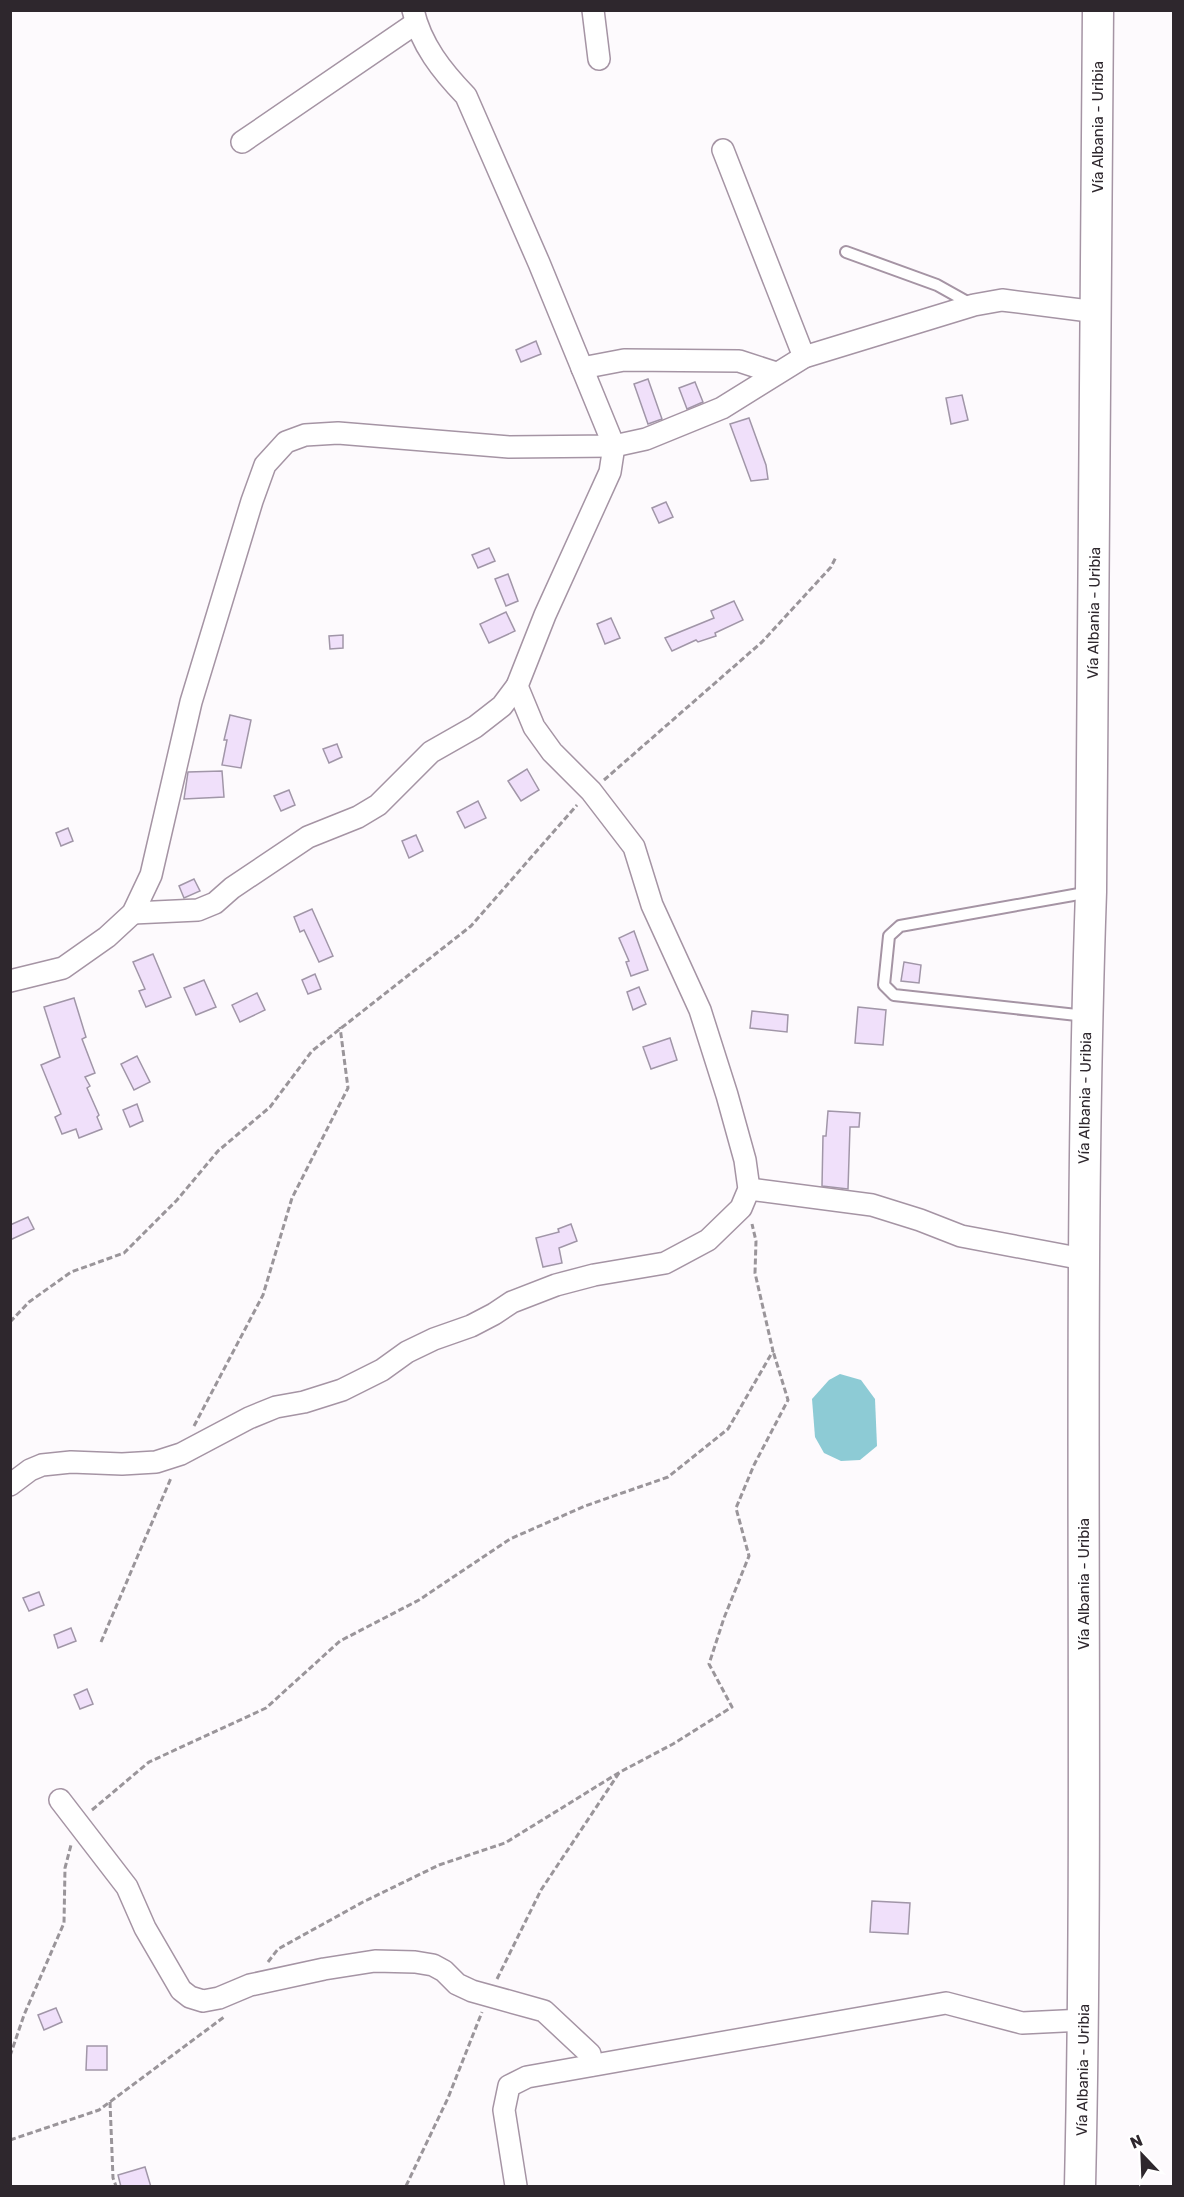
<svg xmlns="http://www.w3.org/2000/svg" width="1184" height="2197" font-family="Rubik,sans-serif">
	<rect width="100%" height="100%" fill="#fdfafd"/>
	<!-- water -->
	<path fill="#8dcbd5" d="M840,1374L861,1380L875,1399L877,1446L860,1460L841,1461L824,1453L815,1437L812,1399L829,1380Z"/>
	<!-- building -->
	<g fill="#f0e0fa" stroke="#a196a8" stroke-width="1.5">
		<path d="M536,341L541,354L521,362L516,350Z"/>
		<path d="M648,379L662,419L648,424L634,384Z"/>
		<path d="M695,382L703,402L687,409L679,388Z"/>
		<path d="M962,395L968,420L951,424L946,398Z"/>
		<path d="M749,418L766,465L768,479L751,481L730,424Z"/>
		<path d="M666,502L673,517L659,523L652,508Z"/>
		<path d="M489,548L495,561L478,568L472,555Z"/>
		<path d="M508,574L518,601L506,606L495,579Z"/>
		<path d="M734,601L743,620L715,633L716,636L698,642L696,640L672,651L665,638L714,618L711,611Z"/>
		<path d="M506,612L515,631L489,643L480,624Z"/>
		<path d="M611,618L620,638L605,644L597,624Z"/>
		<path d="M343,635V648L330,649L329,636Z"/>
		<path d="M230,715L251,720L241,768L222,765L227,740H224Z"/>
		<path d="M337,744L342,757L329,763L323,749Z"/>
		<path d="M527,769L539,790L521,801L508,781Z"/>
		<path d="M222,771L224,797L184,799L188,772Z"/>
		<path d="M289,790L295,805L281,811L274,796Z"/>
		<path d="M478,801L486,818L465,828L457,812Z"/>
		<path d="M68,828L73,841L61,846L56,833Z"/>
		<path d="M416,835L423,851L409,858L402,841Z"/>
		<path d="M194,879L200,891L184,898L179,886Z"/>
		<path d="M312,909L333,956L319,962L304,930L300,932L294,917Z"/>
		<path d="M634,931L648,970L631,976L626,962L629,961L619,938Z"/>
		<path d="M153,954L171,997L146,1007L139,991L145,989L133,962Z"/>
		<path d="M904,962L921,965L919,983L901,981Z"/>
		<path d="M315,974L321,989L308,994L302,980Z"/>
		<path d="M204,980L216,1007L196,1015L184,988Z"/>
		<path d="M639,987L646,1004L633,1010L627,992Z"/>
		<path d="M257,993L265,1010L240,1022L232,1005Z"/>
		<path d="M74,998L86,1037L82,1039L95,1073L85,1077L90,1086L87,1088L99,1115L97,1117L102,1129L79,1138L76,1129L62,1134L55,1117L61,1114L41,1065L60,1057L44,1007Z"/>
		<path d="M858,1007L886,1010L883,1045L855,1043Z"/>
		<path d="M752,1011L788,1015L787,1032L750,1028Z"/>
		<path d="M670,1038L677,1060L651,1069L643,1047Z"/>
		<path d="M137,1056L150,1082L134,1090L121,1064Z"/>
		<path d="M137,1104L143,1121L130,1127L123,1110Z"/>
		<path d="M828,1111L860,1113L859,1127H850L848,1189L822,1186L823,1136H826Z"/>
		<path d="M28,1217L34,1229L10,1240V1225Z"/>
		<path d="M571,1224L577,1241L559,1248L562,1263L543,1267L536,1238L559,1232L558,1229Z"/>
		<path d="M39,1592L44,1605L29,1611L23,1598Z"/>
		<path d="M71,1628L76,1641L58,1648L54,1635Z"/>
		<path d="M87,1689L93,1704L80,1709L74,1695Z"/>
		<path d="M872,1901L910,1903L908,1934L870,1932Z"/>
		<path d="M56,2008L62,2022L44,2030L38,2015Z"/>
		<path d="M87,2046H107V2070H86Z"/>
		<path d="M145,2167L151,2187H121L118,2175Z"/>
	</g>
	<g fill="none" stroke-linecap="round" stroke-linejoin="round">
		<defs>
			<g id="service">
				<path d="M846,252L937,285L971,304"/>
				<path d="M1086,1016L894,995L884,985L889,936L900,926L1090,892"/>
			</g>
			<g id="minor">
				<path d="M593,10L599,59"/>
				<path d="M242,142L416,23"/>
				<path d="M723,150L804,357"/>
				<path d="M582,368L624,360L739,361L776,373"/>
				<path d="M133,913L198,910L215,903L232,888L308,837L358,817L378,805L431,752L475,727L502,706L517,686L545,615L610,472L614,446L539,263L466,96C442,71 421,45 413,10"/>
				<path d="M10,981L63,968L107,937L133,913L151,875L191,702L252,501L265,465L286,442L305,435L338,433L509,447L614,446L646,439L722,408L804,357L974,305L1002,300L1097,312"/>
				<path d="M749,1189L872,1205L920,1220L961,1236L1083,1259"/>
				<path d="M10,1485L30,1470L42,1465L71,1462L122,1464L156,1462L181,1454L249,1418L276,1407L304,1402L342,1390L382,1370L407,1352L434,1339L471,1326L494,1314L512,1302L556,1285L594,1275L665,1263L708,1240L741,1208L749,1189L745,1160L727,1095L700,1010L652,905L634,847L591,791L552,752L534,727L517,686"/>
				<path d="M60,1800L127,1887L145,1928L181,1990L190,1997L203,2001L219,1998L250,1985L324,1969L375,1961L415,1962L433,1965L444,1971L457,1984L472,1991L544,2011L590,2054L592,2065"/>
				<path d="M516,2186L504,2110L509,2086L527,2077L946,2003L1022,2023L1084,2020"/>
			</g>
			<path id="secondary" d="M1080,2186C1090,1755 1076,1323 1091,892L1098,10"/>
		</defs>
		<!-- service casing -->
		<use href="#service" stroke="#a594a4" stroke-width="14"/>
		<!-- minor casing -->
		<use href="#minor" stroke="#a594a4" stroke-width="24"/>
		<!-- secondary casing -->
		<use href="#secondary" stroke="#a594a4" stroke-width="33"/>
		<!-- path -->
		<g stroke="#9a959a" stroke-width="3" stroke-dasharray="6 3" stroke-linecap="butt">
			<path d="M604,780L762,642L831,567L836,557"/>
			<path d="M10,1322L29,1302L71,1272L124,1253L177,1200L218,1151L270,1107L312,1051L471,926L577,805"/>
			<path d="M194,1426L263,1295L292,1198L348,1088L340,1027"/>
			<path d="M101,1642L171,1478"/>
			<path d="M92,1810L149,1762L266,1708L340,1641L419,1600L510,1539L585,1506L668,1477L728,1429L773,1351L755,1273L756,1241L752,1224"/>
			<path d="M268,1962L278,1949L363,1902L439,1865L505,1843L620,1772L673,1744L732,1707L709,1664L724,1618L749,1556L736,1508L754,1465L788,1400L773,1351"/>
			<path d="M497,1979L541,1890L619,1773"/>
			<path d="M10,2056L24,2015L64,1923L65,1868L71,1845"/>
			<path d="M110,2102L113,2178L116,2186"/>
			<path d="M10,2140L99,2110L224,2017"/>
			<path d="M406,2186L448,2098L482,2012"/>
		</g>
		<!-- service -->
		<use href="#service" stroke="#fff" stroke-width="10"/>
		<!-- minor -->
		<use href="#minor" stroke="#fff" stroke-width="21"/>
		<!-- secondary -->
		<use href="#secondary" stroke="#fff" stroke-width="30"/>
	</g>
	<g text-anchor="middle" dominant-baseline="central" stroke-width="6" stroke-linejoin="round" paint-order="stroke">
		<!-- street labels -->
		<g font-size="15" fill="#2e272d" stroke="#fff">
			<text transform="translate(1098 127) rotate(-90)">Vía Albania - Uribia</text>
			<text transform="translate(1094 613) rotate(-89)">Vía Albania - Uribia</text>
			<text transform="translate(1085 1098) rotate(-89)">Vía Albania - Uribia</text>
			<text transform="translate(1084 1584) rotate(-90)">Vía Albania - Uribia</text>
			<text transform="translate(1083 2070) rotate(-89)">Vía Albania - Uribia</text>
		</g>
	</g>
	<!-- border -->
	<rect width="1184" height="2197" fill="none" stroke="#2e272d" stroke-width="24"/>
	<!-- north arrow -->
	<g transform="translate(1142 2155) rotate(337)" stroke="#ffffff" stroke-width="4.5" paint-order="stroke">
	<path d="M0-4.5L10 22L0 15L-10 22Z" fill="#2e272d"/>
	<text y="-9" font-size="16" font-weight="bold" text-anchor="middle" fill="#2e272d">N</text>
	</g>
</svg>
